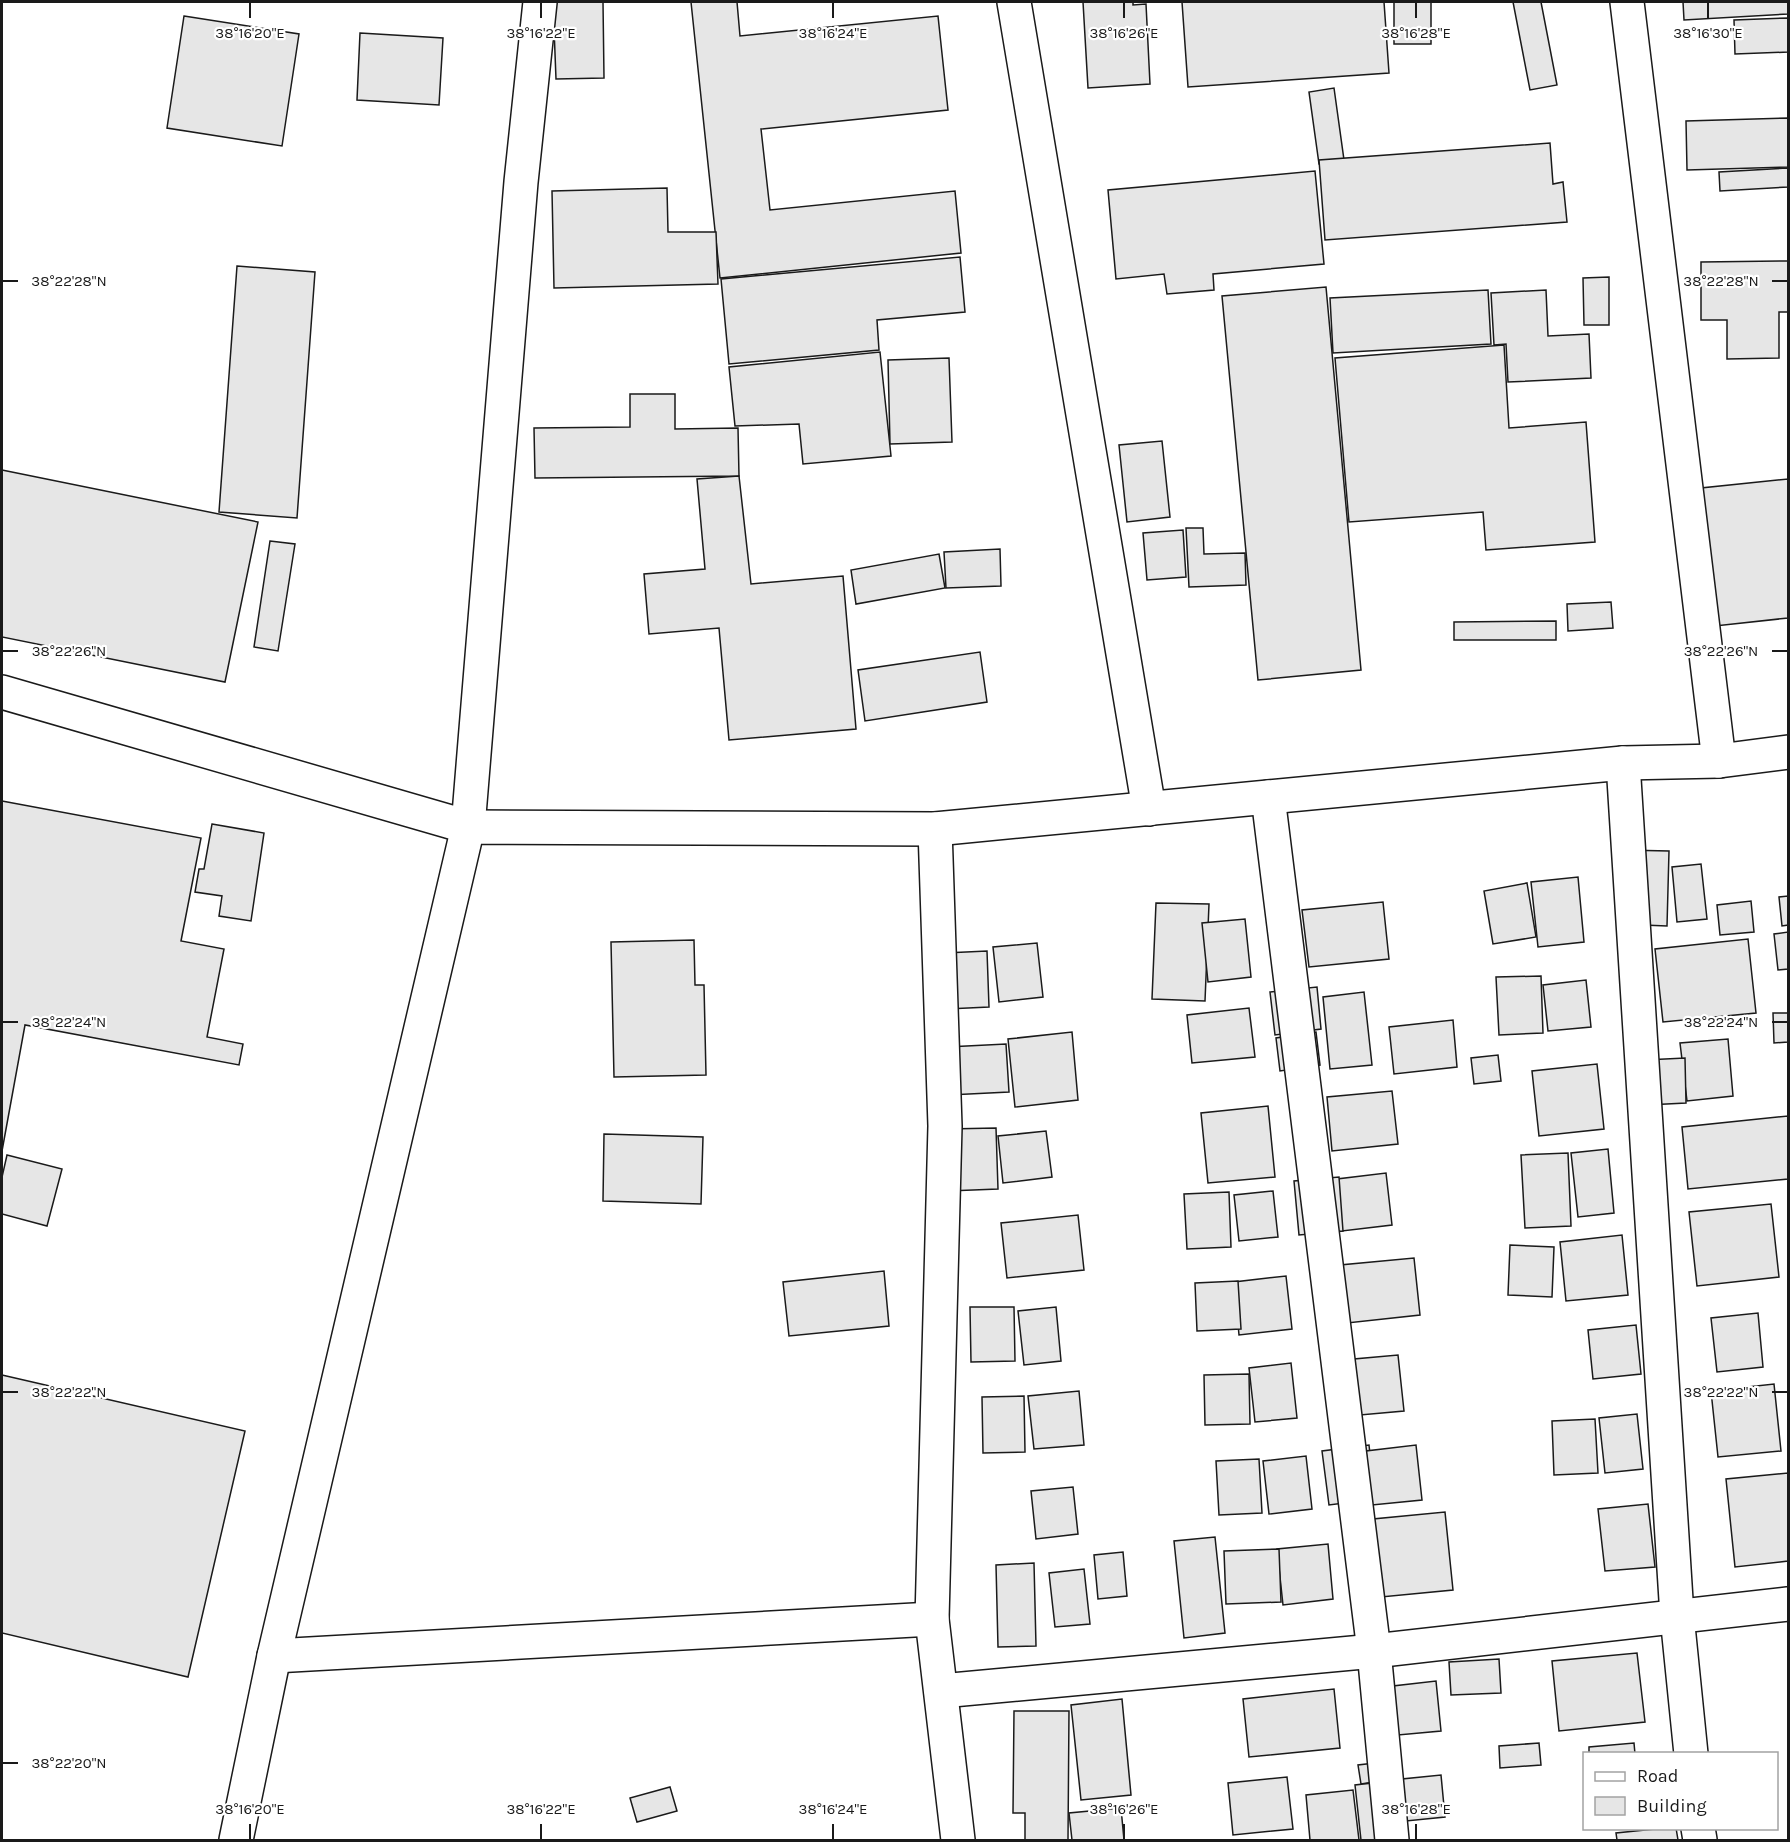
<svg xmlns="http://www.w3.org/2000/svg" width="1790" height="1842" font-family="Karla,sans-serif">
	<rect width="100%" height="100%" fill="#fff"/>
	<!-- building -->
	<g fill="#e6e6e6" stroke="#1a1a1a" stroke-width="1.5">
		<path d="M553,2H603L604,78L556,79Z"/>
		<path d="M691,2H737L740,36L938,16L948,110L761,129L770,210L955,191L961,253L720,278Z"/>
		<path d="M1083,2H1133V5L1146,4L1150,84L1088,88Z"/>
		<path d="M1182,2H1384L1389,73L1188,87Z"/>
		<rect x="1394" y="2" width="37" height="42"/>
		<path d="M1513,2H1541L1557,85L1530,90Z"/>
		<path d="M1683,2H1788V14L1684,20Z"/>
		<path d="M184,16L299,34L282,146L167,128Z"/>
		<path d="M1788,18V52L1735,54L1734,20Z"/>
		<path d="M360,33L443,38L439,105L357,100Z"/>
		<path d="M1334,88L1344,160L1319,164L1309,92Z"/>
		<path d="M1788,118V167L1687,170L1686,121Z"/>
		<path d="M1550,143L1553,184L1563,182L1567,222L1325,240L1319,160Z"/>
		<path d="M1788,168V187L1720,191L1719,172Z"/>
		<path d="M1315,171L1324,264L1213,274L1214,290L1167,294L1164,274L1116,279L1108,190Z"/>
		<path d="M667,188L668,232H716L718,284L554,288L552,191Z"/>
		<path d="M960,257L965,312L877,320L879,350L729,364L721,279Z"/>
		<path d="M1788,261V312H1779V358L1727,359V320H1701V262Z"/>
		<path d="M237,266L315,272L297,518L219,512Z"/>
		<path d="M1609,277V325H1584L1583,278Z"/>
		<path d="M1326,287L1361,670L1258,680L1222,296Z"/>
		<path d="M1488,290L1491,344L1333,353L1330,298Z"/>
		<path d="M1546,290L1548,336L1589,334L1591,378L1508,382L1506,344L1494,345L1491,293Z"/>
		<path d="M1504,345L1509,428L1586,422L1595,542L1486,550L1483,512L1349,522L1335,358Z"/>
		<path d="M880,352L891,456L803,464L799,424L735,426L729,367Z"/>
		<path d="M949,358L952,442L890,444L888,360Z"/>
		<path d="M630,394H675V429L738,428L739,476L535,478L534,428L630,427Z"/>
		<path d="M1162,441L1170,517L1127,522L1119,445Z"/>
		<path d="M2,470L258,522L225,682L2,637Z"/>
		<path d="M739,476L751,584L843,576L856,729L729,740L719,628L649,634L644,574L705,569L697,479Z"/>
		<path d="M1788,479V618L1715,626L1701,488Z"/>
		<path d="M1186,528H1203L1204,554L1245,553L1246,585L1189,587Z"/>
		<path d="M1183,530L1186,577L1147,580L1143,533Z"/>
		<path d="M270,541L295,544L278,651L254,647Z"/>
		<path d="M1000,549L1001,586L946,588L944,552Z"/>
		<path d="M939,554L945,588L856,604L851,570Z"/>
		<path d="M1611,602L1613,628L1568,631L1567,604Z"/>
		<path d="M1556,621V640H1454V622Z"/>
		<path d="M980,652L987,702L865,721L858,670Z"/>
		<path d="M2,801L201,838L181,941L224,949L207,1037L243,1044L239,1065L25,1025L2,1151Z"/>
		<path d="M212,824L264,833L251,921L219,916L222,896L195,892L199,869H204Z"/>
		<path d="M1623,850L1669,851L1667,926L1643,925Z"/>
		<path d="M1701,864L1707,919L1677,922L1672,867Z"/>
		<path d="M1578,877L1584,942L1538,947L1531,882Z"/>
		<path d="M1527,883L1536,937L1493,944L1484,891Z"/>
		<path d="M1788,896V925L1782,926L1779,897Z"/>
		<path d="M1751,901L1754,932L1720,935L1717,905Z"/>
		<path d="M1383,902L1389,959L1309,967L1302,910Z"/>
		<path d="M1156,903L1209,904L1205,1001L1152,999Z"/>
		<path d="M1245,919L1251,977L1208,982L1202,923Z"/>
		<path d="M1788,932V969L1778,970L1774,934Z"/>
		<path d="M1748,939L1756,1013L1663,1022L1655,949Z"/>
		<path d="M694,940L695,985H704L706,1075L614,1077L611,942Z"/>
		<path d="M1037,943L1043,997L999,1002L993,947Z"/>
		<path d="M987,951L989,1007L947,1009L945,953Z"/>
		<path d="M1541,976L1543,1033L1499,1035L1496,977Z"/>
		<path d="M1586,980L1591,1027L1548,1031L1543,985Z"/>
		<path d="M1317,987L1321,1029L1275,1035L1270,992Z"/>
		<path d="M1364,992L1372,1065L1330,1069L1323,997Z"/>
		<path d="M1249,1008L1255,1057L1192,1063L1187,1015Z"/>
		<path d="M1773,1013H1788V1042L1774,1043Z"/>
		<path d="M1453,1020L1457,1067L1394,1074L1389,1027Z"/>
		<path d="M1072,1032L1078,1100L1015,1107L1008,1039Z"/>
		<path d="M1316,1032L1320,1065L1280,1071L1276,1038Z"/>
		<path d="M1728,1039L1733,1096L1687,1101L1680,1043Z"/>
		<path d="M1006,1044L1009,1092L949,1095L947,1047Z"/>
		<path d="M1498,1055L1501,1081L1474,1084L1471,1058Z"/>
		<path d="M1685,1058L1686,1103L1647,1105L1645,1060Z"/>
		<path d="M1597,1064L1604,1129L1539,1136L1532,1071Z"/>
		<path d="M1392,1091L1398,1144L1332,1151L1327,1097Z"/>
		<path d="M1268,1106L1275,1177L1208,1183L1201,1113Z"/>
		<path d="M1788,1116V1179L1688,1189L1682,1127Z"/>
		<path d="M996,1128L998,1189L948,1191L947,1129Z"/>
		<path d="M1046,1131L1052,1177L1003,1183L998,1136Z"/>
		<path d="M604,1134L703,1137L701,1204L603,1201Z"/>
		<path d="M1608,1149L1614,1213L1578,1217L1571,1153Z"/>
		<path d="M1568,1153L1571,1226L1525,1228L1521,1155Z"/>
		<path d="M7,1155L62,1169L47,1226L2,1214V1177Z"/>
		<path d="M1386,1173L1392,1225L1342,1231L1337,1179Z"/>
		<path d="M1339,1177L1343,1231L1299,1235L1294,1181Z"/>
		<path d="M1273,1191L1278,1237L1239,1241L1234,1195Z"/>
		<path d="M1229,1192L1231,1247L1187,1249L1184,1194Z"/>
		<path d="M1771,1204L1779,1277L1697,1286L1689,1212Z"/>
		<path d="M1078,1215L1084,1270L1007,1278L1001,1223Z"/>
		<path d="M1622,1235L1628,1295L1566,1301L1560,1242Z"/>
		<path d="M1510,1245L1554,1247L1552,1297L1508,1295Z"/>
		<path d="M1414,1258L1420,1315L1347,1323L1340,1265Z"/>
		<path d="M884,1271L889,1326L789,1336L783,1282Z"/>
		<path d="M1286,1276L1292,1329L1239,1335L1234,1282Z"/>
		<path d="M1238,1281L1241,1329L1197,1331L1195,1283Z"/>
		<path d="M970,1307H1014L1015,1361L971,1362Z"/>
		<path d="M1056,1307L1061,1361L1024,1365L1018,1311Z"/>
		<path d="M1758,1313L1763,1367L1717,1372L1711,1318Z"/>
		<path d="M1636,1325L1641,1374L1593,1379L1588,1330Z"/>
		<path d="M1398,1355L1404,1411L1360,1415L1354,1359Z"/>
		<path d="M1291,1363L1297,1418L1255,1422L1249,1368Z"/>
		<path d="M1249,1374L1250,1424L1205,1425L1204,1375Z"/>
		<path d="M2,1375L245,1431L188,1677L2,1633Z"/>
		<path d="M1774,1384L1781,1451L1718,1457L1711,1391Z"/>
		<path d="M1079,1391L1084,1445L1034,1449L1028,1396Z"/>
		<path d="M1024,1396L1025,1452L983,1453L982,1397Z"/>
		<path d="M1637,1414L1643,1469L1605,1473L1599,1418Z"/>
		<path d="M1595,1419L1598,1473L1554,1475L1552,1421Z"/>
		<path d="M1369,1445L1375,1499L1329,1505L1322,1451Z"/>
		<path d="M1416,1445L1422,1500L1372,1505L1366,1451Z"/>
		<path d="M1306,1456L1312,1509L1269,1514L1263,1461Z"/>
		<path d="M1259,1459L1262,1513L1219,1515L1216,1461Z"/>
		<path d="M1788,1473V1561L1735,1567L1726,1479Z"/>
		<path d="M1073,1487L1078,1534L1036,1539L1031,1491Z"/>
		<path d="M1648,1504L1655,1567L1605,1571L1598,1509Z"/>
		<path d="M1445,1512L1453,1590L1381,1597L1373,1519Z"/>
		<path d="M1215,1537L1225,1633L1184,1638L1174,1541Z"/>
		<path d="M1328,1544L1333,1599L1283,1605L1277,1549Z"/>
		<path d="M1279,1549L1281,1602L1226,1604L1224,1551Z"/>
		<path d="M1123,1552L1127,1596L1098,1599L1094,1555Z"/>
		<path d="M1034,1563L1036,1646L998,1647L996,1565Z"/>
		<path d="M1084,1569L1090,1624L1055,1627L1049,1573Z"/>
		<path d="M1637,1653L1645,1722L1559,1731L1552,1661Z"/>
		<path d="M1499,1659L1501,1693L1451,1695L1449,1662Z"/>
		<path d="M1436,1681L1441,1731L1398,1735L1393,1686Z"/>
		<path d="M1334,1689L1340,1748L1249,1757L1243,1699Z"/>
		<path d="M1122,1699L1131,1795L1081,1800L1071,1705Z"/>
		<path d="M1014,1711H1069L1068,1840H1025V1813H1013Z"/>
		<path d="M1539,1743L1541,1765L1500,1768L1499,1746Z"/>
		<path d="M1634,1743L1635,1754H1589V1747Z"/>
		<path d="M1383,1762L1386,1780L1361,1784L1358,1765Z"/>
		<path d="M1441,1775L1445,1817L1406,1821L1402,1779Z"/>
		<path d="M1287,1777L1293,1829L1233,1835L1228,1783Z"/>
		<path d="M1399,1780L1380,1840H1361L1355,1785Z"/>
		<path d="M670,1787L677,1811L637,1822L630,1798Z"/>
		<path d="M1353,1790L1359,1840H1310L1306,1795Z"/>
		<path d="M1121,1808L1124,1840H1072L1069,1813Z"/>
		<path d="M1665,1828H1676L1678,1840H1617L1616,1833Z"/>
	</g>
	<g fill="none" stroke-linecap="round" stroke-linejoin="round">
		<defs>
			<g id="minor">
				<path d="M1014,2L1149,809"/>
				<path d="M1627,2L1719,761"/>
				<path d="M2,692L468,827L521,182L540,2"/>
				<path d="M1623,763L1677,1616L1691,1754"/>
				<path d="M1268,797L1374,1651L1392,1840"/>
				<path d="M935,829L945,1126L932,1619L958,1840"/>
				<path d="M274,1656L932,1619"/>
				<path d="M941,1691L1374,1651L1788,1604"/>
				<path d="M1698,1828L1700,1840"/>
				<path d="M236,1840L274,1656L468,827L935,829L1623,763L1719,761L1788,752"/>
			</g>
		</defs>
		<!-- minor casing -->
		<use href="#minor" stroke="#1a1a1a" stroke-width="36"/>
		<!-- minor -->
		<use href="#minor" stroke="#fff" stroke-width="33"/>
	</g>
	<!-- ticks -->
	<path fill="none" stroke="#1a1a1a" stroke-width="2" d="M250,3V18M541,3V18M833,3V18M1124,3V18M1416,3V18M1708,3V18M3,281H18M1772,281H1787M3,651H18M1772,651H1787M3,1022H18M1772,1022H1787M3,1392H18M1772,1392H1787M3,1763H18M250,1824V1839M541,1824V1839M833,1824V1839M1124,1824V1839M1416,1824V1839"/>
	<g font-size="15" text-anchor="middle" fill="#1a1a1a" stroke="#fff" stroke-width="4.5" stroke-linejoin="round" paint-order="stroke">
		<text x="250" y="38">38°16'20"E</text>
		<text x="541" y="38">38°16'22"E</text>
		<text x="833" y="38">38°16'24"E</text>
		<text x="1124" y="38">38°16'26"E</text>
		<text x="1416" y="38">38°16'28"E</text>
		<text x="1708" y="38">38°16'30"E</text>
		<text x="69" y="286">38°22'28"N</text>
		<text x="1721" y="286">38°22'28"N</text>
		<text x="69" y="656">38°22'26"N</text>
		<text x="1721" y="656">38°22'26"N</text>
		<text x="69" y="1027">38°22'24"N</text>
		<text x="1721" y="1027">38°22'24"N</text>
		<text x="69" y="1397">38°22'22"N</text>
		<text x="1721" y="1397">38°22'22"N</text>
		<text x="69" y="1768">38°22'20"N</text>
		<text x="250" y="1814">38°16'20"E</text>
		<text x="541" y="1814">38°16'22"E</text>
		<text x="833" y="1814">38°16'24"E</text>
		<text x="1124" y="1814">38°16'26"E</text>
		<text x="1416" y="1814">38°16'28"E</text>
	</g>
	<!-- border -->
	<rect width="1790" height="1842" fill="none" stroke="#1a1a1a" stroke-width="6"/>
	<!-- legend -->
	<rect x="1583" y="1752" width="195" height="78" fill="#ffffff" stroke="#a3a3a3" stroke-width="1.5"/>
	<rect x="1595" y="1772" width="30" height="9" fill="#ffffff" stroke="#a3a3a3" stroke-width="1.5"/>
	<text x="1637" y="1782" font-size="18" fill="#1a1a1a">Road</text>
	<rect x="1595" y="1797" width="30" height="18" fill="#e6e6e6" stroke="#a3a3a3" stroke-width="1.5"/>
	<text x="1637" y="1812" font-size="18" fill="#1a1a1a">Building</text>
</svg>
